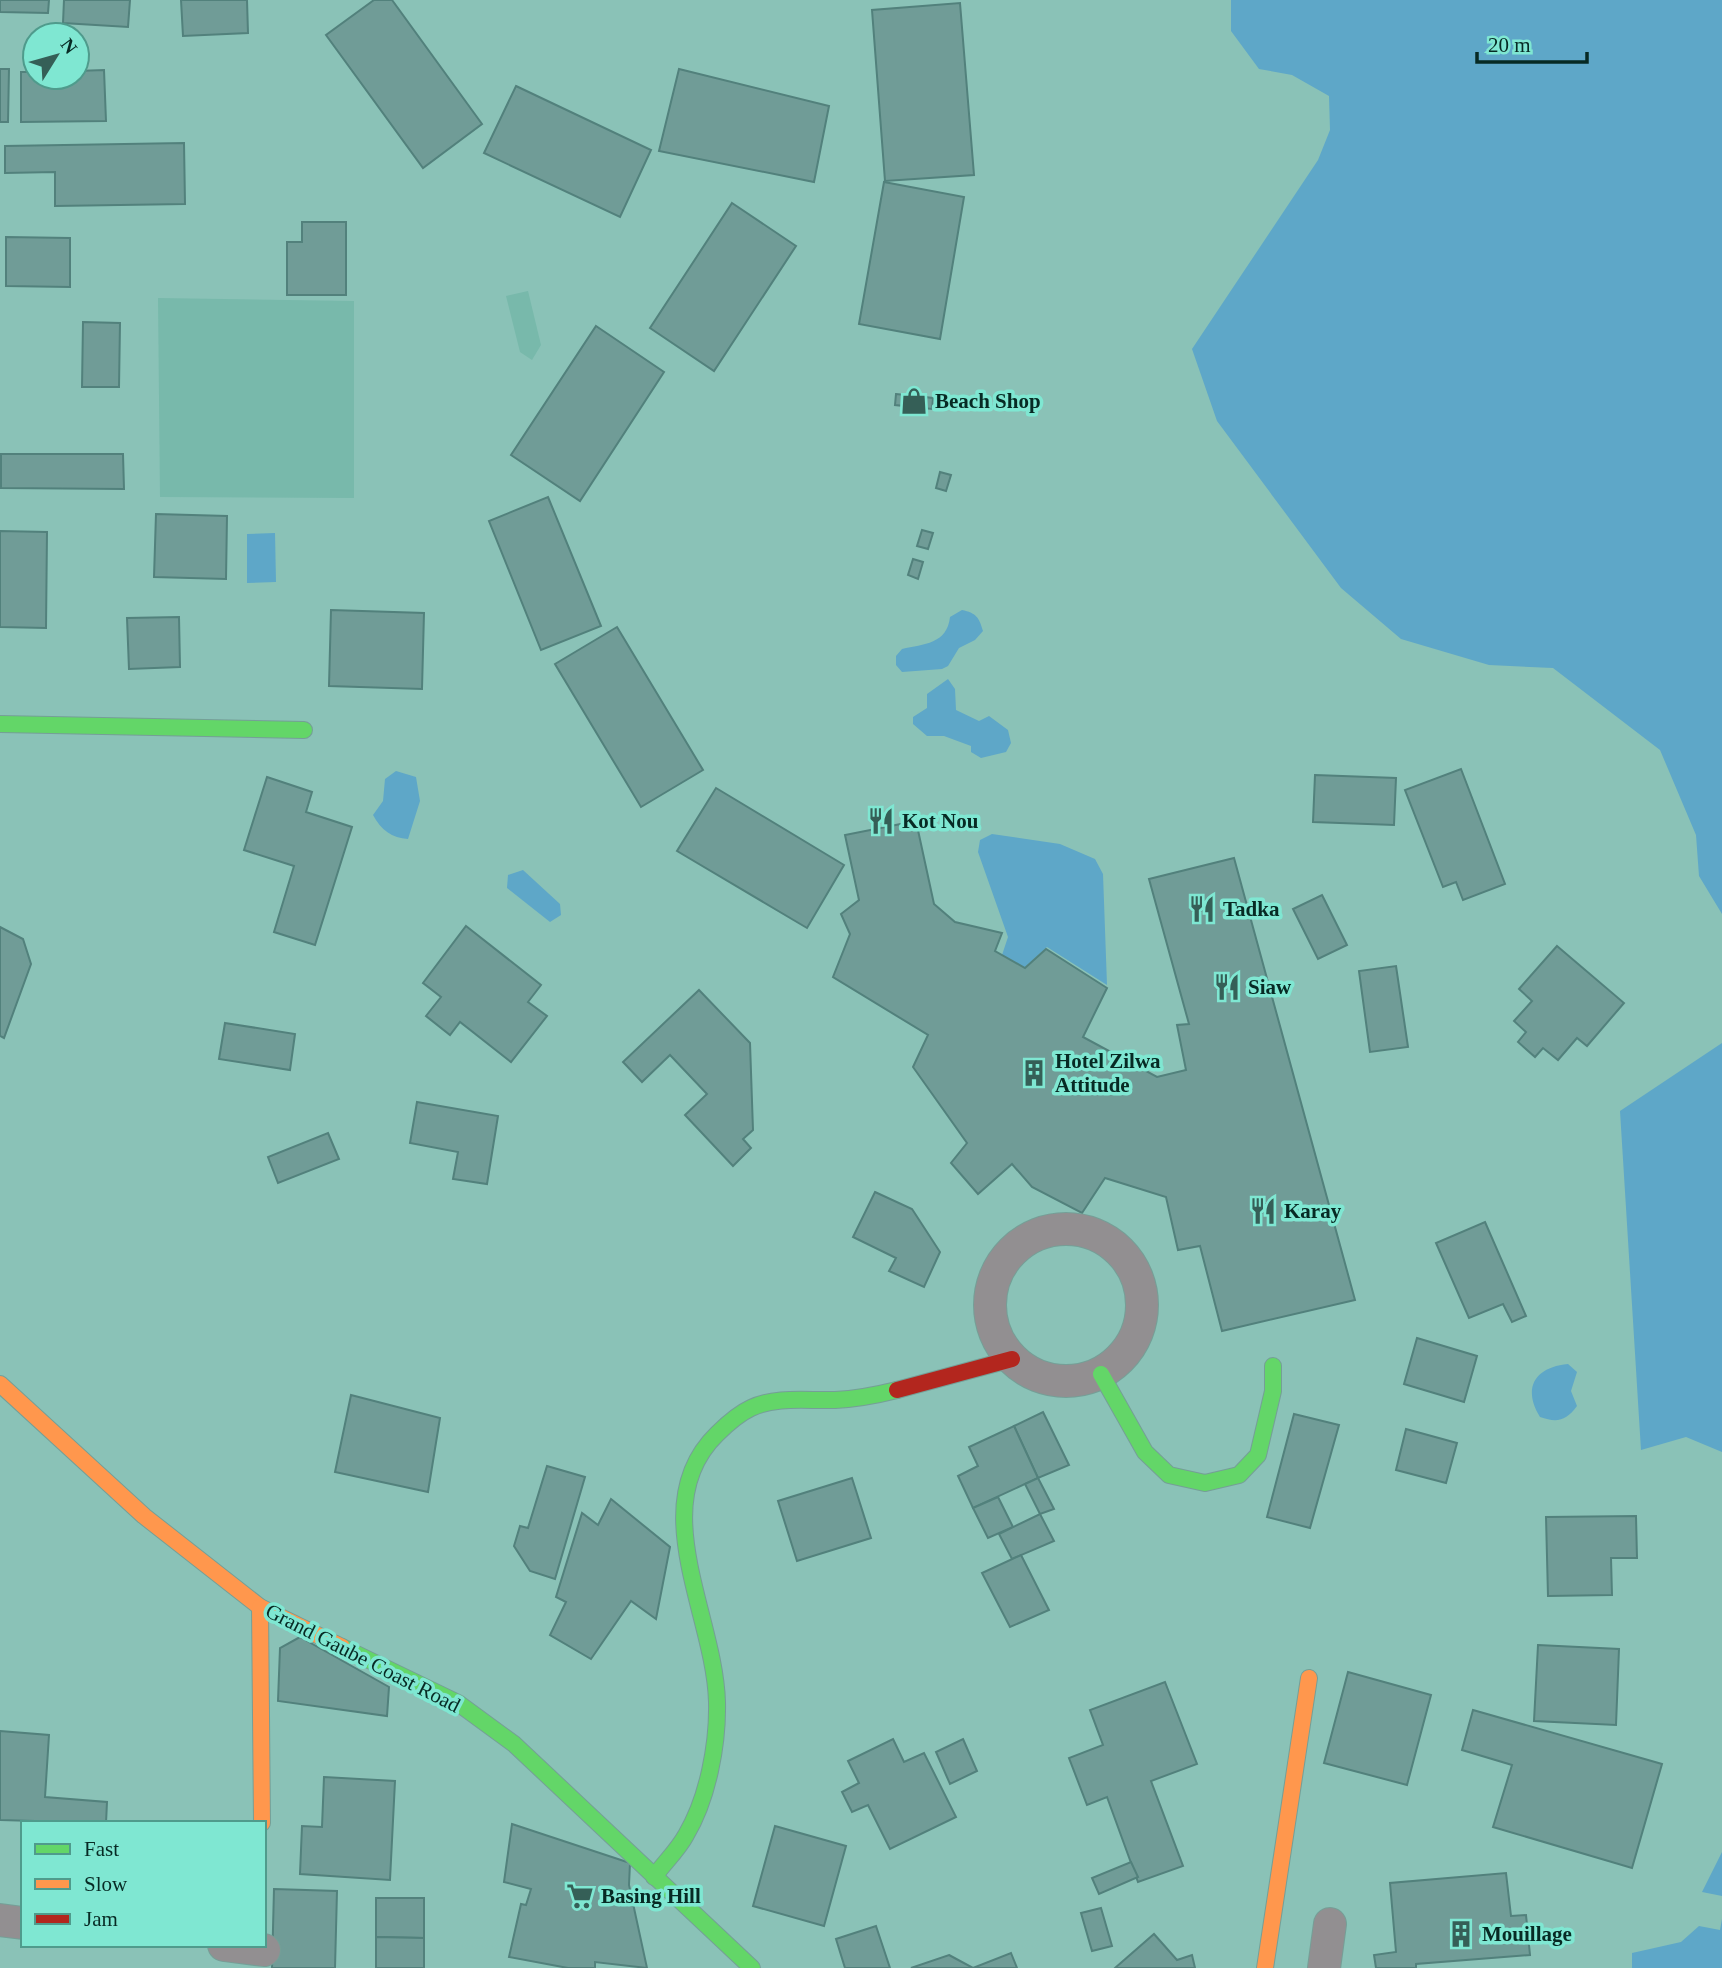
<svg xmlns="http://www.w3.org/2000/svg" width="1722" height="1968" font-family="'Times New Roman',serif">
	<rect width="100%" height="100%" fill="#8ac2b7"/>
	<!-- green -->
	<g fill="#78b9ab">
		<path d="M528,291L541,345L532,360L520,352L506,296Z"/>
		<path d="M158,298L354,301V498L160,497Z"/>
	</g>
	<!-- water -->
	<g fill="#5ea7c8">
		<path d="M1231,0H1722V914L1699,876L1696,835L1660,750L1553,668L1489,665L1401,639L1341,588L1217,421L1192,349L1318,160L1330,130L1329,96L1292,75L1259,69L1231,31Z"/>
		<path d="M275,533L276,582L247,583V534Z"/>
		<path d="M962,610C976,613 979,617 983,631L975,640L959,648L948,666L942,669L902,672L896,665V656L902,649C924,644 947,644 950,617Z"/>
		<path d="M948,679L955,689L956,710L979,721L989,716L1008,730L1011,743L1006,752L981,758L971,752V746L944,736H927L913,724V717L927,708V694Z"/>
		<path d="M396,771L416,777L420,801L408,839C392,838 381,830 373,815L383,801L385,779Z"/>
		<path d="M992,834L1060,844L1095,859L1103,874L1107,985L1047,947L1024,968L1002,955L1008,937L978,852L980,840Z"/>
		<path d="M523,870L560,904L561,915L550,922L507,888L508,875Z"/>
		<path d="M1722,1043V1452L1686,1437L1641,1450L1620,1111Z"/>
		<path d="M1568,1364L1577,1372L1571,1391L1577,1406C1566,1421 1557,1423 1540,1417C1522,1388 1535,1367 1568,1364Z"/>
		<path d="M1722,1852V1896L1702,1892Z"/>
		<path d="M1722,1919V1968H1632V1953L1681,1942L1699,1926L1720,1930Z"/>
	</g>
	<!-- building -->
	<g fill="#709c97" stroke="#52817c" stroke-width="2">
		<path d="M0,0H49L48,13L0,12Z"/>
		<path d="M64,0H130L128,27L63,23Z"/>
		<path d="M181,0H247L248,33L183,36Z"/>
		<path d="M374,0H392L482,124L423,168L326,35Z"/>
		<path d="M960,3L974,175L885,181L872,10Z"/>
		<path d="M0,69H9L8,122H0Z"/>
		<path d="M679,69L829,106L814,182L659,151Z"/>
		<path d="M104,70L106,121L21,122V72H35V77H77V71Z"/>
		<path d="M516,86L651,150L620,217L484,153Z"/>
		<path d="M184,143L185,204L55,206V172L5,173V146Z"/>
		<path d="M884,182L964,197L940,339L859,324Z"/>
		<path d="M732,203L796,246L714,371L650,328Z"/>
		<path d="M302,222H346V295H287V242H302Z"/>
		<path d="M6,237L70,238V287L6,286Z"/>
		<path d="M83,322L120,323L119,387H82Z"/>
		<path d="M596,326L664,372L580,501L511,455Z"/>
		<path d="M896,394L933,398L932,409L895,405Z"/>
		<path d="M1,454H123L124,489L1,488Z"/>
		<path d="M940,472L951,475L946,491L936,488Z"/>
		<path d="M548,497L601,626L541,650L489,521Z"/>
		<path d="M156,514L227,516L226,579L154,577Z"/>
		<path d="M922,530L933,533L928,549L917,546Z"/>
		<path d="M0,531L47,532L46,628L0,627Z"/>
		<path d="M913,559L923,562L918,579L908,575Z"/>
		<path d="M331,610L424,613L422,689L329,686Z"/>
		<path d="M179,617L180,667L129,669L127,618Z"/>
		<path d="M617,627L703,770L641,807L555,664Z"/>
		<path d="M1461,769L1505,884L1463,900L1456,882L1443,887L1405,790Z"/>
		<path d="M1315,775L1396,778L1394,825L1313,822Z"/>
		<path d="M267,777L312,792L306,812L352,827L315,945L274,932L294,866L244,850Z"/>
		<path d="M716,788L844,865L807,928L677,851Z"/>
		<path d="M916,821L934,904L955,922L1002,933L995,951L1025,968L1046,949L1107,988L1083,1037L1157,1077L1186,1070L1177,1025L1189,1024L1149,879L1234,858L1355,1300L1222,1331L1200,1246L1178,1250L1166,1197L1105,1178L1082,1213L1032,1187L1012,1164L978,1194L951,1163L967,1143L913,1067L928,1035L833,977L850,934L841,914L859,900L845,835Z"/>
		<path d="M1322,895L1347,945L1318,959L1293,909Z"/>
		<path d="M466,926L541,985L528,1002L547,1016L511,1062L460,1022L450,1035L426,1016L441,997L423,983Z"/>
		<path d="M0,927L23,939L31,964L4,1038L0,1036Z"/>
		<path d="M1557,946L1624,1003L1587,1046L1577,1038L1558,1060L1543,1048L1535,1057L1518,1042L1526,1032L1514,1021L1532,1001L1519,989Z"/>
		<path d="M1396,966L1408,1047L1370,1052L1359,971Z"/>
		<path d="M699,990L750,1043L753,1130L743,1139L751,1148L733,1166L685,1115L707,1094L670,1055L642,1082L623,1062Z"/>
		<path d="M225,1023L295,1034L290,1070L219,1059Z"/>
		<path d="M417,1102L498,1116L487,1184L453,1179L458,1152L410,1143Z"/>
		<path d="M328,1133L339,1159L278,1183L268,1157Z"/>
		<path d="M875,1192L912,1209L940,1252L924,1287L889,1271L896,1258L853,1237Z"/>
		<path d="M1485,1222L1526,1316L1512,1322L1503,1304L1469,1318L1436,1243Z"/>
		<path d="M1417,1338L1477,1356L1464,1402L1404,1384Z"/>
		<path d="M351,1395L440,1418L428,1492L335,1472Z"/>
		<path d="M1043,1412L1069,1465L1038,1478L1014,1426Z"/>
		<path d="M1294,1414L1339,1425L1310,1528L1267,1517Z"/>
		<path d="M1014,1426L1038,1478L973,1508L958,1476L978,1466L969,1447Z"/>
		<path d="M1406,1429L1457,1443L1446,1483L1396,1470Z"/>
		<path d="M547,1466L585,1477L555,1579L530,1571L514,1546L520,1526L528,1528Z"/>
		<path d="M852,1478L871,1538L797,1561L778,1501Z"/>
		<path d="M1038,1478L1054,1509L1040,1514L1025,1484Z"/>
		<path d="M998,1497L1013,1527L988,1538L973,1508Z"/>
		<path d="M611,1499L670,1547L656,1619L631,1601L591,1659L550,1635L566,1602L556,1597L582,1513L598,1525Z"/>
		<path d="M1040,1514L1054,1541L1012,1559L999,1534Z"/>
		<path d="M1636,1516L1637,1558H1611L1612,1595L1548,1596L1546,1517Z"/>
		<path d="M1021,1555L1049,1610L1010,1627L982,1573Z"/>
		<path d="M300,1637L389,1687L387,1716L278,1701L280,1648Z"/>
		<path d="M1538,1645L1619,1649L1616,1725L1534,1721Z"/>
		<path d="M1348,1672L1431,1695L1407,1785L1324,1763Z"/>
		<path d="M1165,1682L1197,1764L1151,1781L1183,1866L1138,1882L1107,1797L1087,1805L1069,1758L1103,1745L1090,1710Z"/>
		<path d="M1473,1710L1662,1764L1632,1868L1493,1827L1512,1765L1462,1750Z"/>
		<path d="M0,1731L49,1735L45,1797L107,1802L106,1823L0,1820Z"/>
		<path d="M893,1739L904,1762L924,1753L956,1817L890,1849L868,1805L852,1812L842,1792L859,1783L848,1761Z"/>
		<path d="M963,1739L977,1771L950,1784L936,1752Z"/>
		<path d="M324,1777L395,1781L390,1880L300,1874L302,1826L322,1827Z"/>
		<path d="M512,1824L630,1863L629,1885L647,1968L595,1962V1968H568L509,1957L521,1904L526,1905L531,1889L504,1882Z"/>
		<path d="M775,1826L846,1846L824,1926L753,1906Z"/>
		<path d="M1131,1862L1138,1877L1099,1894L1092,1878Z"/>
		<path d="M1506,1873L1511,1916L1526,1915L1530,1955L1416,1964V1968H1376L1374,1955L1396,1952L1390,1883Z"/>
		<path d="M274,1889L337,1891L335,1968H272Z"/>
		<path d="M376,1898H424V1938L376,1937Z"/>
		<path d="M1101,1908L1112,1946L1092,1951L1081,1913Z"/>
		<path d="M876,1926L890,1968H845L836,1939Z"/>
		<path d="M1154,1934L1177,1960L1192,1955L1195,1968H1115Z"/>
		<path d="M376,1937L424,1938V1968H376Z"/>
		<path d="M1011,1953L1017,1968H973Z"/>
		<path d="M949,1955L973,1968H911Z"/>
	</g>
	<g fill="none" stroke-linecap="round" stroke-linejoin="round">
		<defs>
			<g id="street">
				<circle cx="1066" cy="1305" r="76"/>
				<path d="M0,1920L23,1923"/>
				<path d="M224,1945L264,1950"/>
				<path d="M1324,1968L1330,1924"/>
			</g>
			<g id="fast">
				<path d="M0,724L304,730"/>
				<path d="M1101,1374L1145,1452L1169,1475L1205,1483L1239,1475L1258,1455L1273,1391V1366"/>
				<path d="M342,1647L458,1703L514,1744L752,1968"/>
				<path d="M654,1877C664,1863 678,1850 686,1835C708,1798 718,1744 717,1702C715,1616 644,1505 717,1434C727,1424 738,1414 751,1408C776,1396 808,1401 835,1400C856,1399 877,1395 897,1390"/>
			</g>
			<g id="slow">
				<path d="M0,1384L144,1516L260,1607L342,1647"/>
				<path d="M260,1607L262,1823"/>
				<path d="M1265,1968L1309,1678"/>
			</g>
			<path id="jam" d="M897,1390L1012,1359"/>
		</defs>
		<!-- street casing -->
		<use href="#street" stroke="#759f97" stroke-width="34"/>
		<!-- fast casing -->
		<use href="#fast" stroke="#759f97" stroke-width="18"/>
		<!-- slow casing -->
		<use href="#slow" stroke="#759f97" stroke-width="18"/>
		<!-- jam casing -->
		<use href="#jam" stroke="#759f97" stroke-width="18"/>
		<!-- street -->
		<use href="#street" stroke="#928f91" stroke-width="32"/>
		<!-- fast -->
		<use href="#fast" stroke="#63d668" stroke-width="16"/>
		<!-- slow -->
		<use href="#slow" stroke="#ff974d" stroke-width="16"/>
		<!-- jam -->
		<use href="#jam" stroke="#b3261e" stroke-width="16"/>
	</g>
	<!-- icons -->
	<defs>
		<symbol id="shop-bare" viewBox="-9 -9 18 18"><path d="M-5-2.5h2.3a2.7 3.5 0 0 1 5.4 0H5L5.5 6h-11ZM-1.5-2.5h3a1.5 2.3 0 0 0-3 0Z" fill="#355f57" stroke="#7fe7d2" stroke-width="2.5" paint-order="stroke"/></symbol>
		<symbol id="restaurant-bare" viewBox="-9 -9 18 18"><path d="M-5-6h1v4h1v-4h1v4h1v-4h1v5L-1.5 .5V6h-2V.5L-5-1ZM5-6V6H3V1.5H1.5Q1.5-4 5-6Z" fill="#355f57" stroke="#7fe7d2" stroke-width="2.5" paint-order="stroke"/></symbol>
		<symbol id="building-bare" viewBox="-9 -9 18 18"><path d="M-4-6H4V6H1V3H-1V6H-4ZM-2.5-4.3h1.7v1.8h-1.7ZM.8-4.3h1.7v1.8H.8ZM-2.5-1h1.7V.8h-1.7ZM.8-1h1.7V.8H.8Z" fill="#355f57" stroke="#7fe7d2" stroke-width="2.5" paint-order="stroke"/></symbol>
		<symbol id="supermarket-bare" viewBox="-9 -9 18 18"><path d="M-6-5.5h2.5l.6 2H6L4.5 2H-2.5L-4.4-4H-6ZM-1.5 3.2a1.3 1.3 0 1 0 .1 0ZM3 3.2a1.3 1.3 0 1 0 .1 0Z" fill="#355f57" stroke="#7fe7d2" stroke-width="2.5" paint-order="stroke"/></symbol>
	</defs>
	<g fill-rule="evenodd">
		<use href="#shop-bare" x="895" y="382" width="38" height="38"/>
		<use href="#restaurant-bare" x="862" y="802" width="38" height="38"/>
		<use href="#restaurant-bare" x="1183" y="890" width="38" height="38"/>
		<use href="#restaurant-bare" x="1208" y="968" width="38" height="38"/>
		<use href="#building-bare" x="1015" y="1054" width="38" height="38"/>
		<use href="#restaurant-bare" x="1244" y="1192" width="38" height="38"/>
		<use href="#supermarket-bare" x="561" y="1877" width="38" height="38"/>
		<use href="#building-bare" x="1442" y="1915" width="38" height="38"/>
	</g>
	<g text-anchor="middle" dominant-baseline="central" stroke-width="7" stroke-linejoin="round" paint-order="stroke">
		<!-- poi labels -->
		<g font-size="21" font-weight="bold" fill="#072a24" stroke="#7fe7d2" text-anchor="start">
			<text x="935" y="401">Beach Shop</text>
			<text x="902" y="821">Kot Nou</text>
			<text x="1223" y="909">Tadka</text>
			<text x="1248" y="987">Siaw</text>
			<text x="1055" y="1061">Hotel Zilwa<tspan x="1055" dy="24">Attitude</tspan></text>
			<text x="1284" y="1211">Karay</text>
			<text x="601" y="1896">Basing Hill</text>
			<text x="1482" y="1934">Mouillage</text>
		</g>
		<!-- street labels -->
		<g font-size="21" fill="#072a24" stroke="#7fe7d2">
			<text transform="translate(363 1658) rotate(27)">Grand Gaube Coast Road</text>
		</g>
	</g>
	<!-- legend -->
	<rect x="21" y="1821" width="245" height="126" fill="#7fe7d2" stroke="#4f9b8c" stroke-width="2"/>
	<rect x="35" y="1844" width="35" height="10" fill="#63d668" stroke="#4f9b8c" stroke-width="2"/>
	<text x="84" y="1856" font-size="21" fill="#072a24">Fast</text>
	<rect x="35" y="1879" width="35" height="10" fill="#ff974d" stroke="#4f9b8c" stroke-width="2"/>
	<text x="84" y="1891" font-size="21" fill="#072a24">Slow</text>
	<rect x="35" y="1914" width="35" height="10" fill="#b3261e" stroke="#4f9b8c" stroke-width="2"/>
	<text x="84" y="1926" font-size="21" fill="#072a24">Jam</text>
	<!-- north arrow -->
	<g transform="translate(56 56) rotate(53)"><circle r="33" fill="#7fe7d2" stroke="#4f9b8c" stroke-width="2"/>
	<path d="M0-5L12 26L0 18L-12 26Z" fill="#355f57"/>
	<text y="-10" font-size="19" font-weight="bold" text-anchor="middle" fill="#072a24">N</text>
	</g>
	<!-- scale -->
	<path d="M1477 52v10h110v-10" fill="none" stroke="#072a24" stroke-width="3.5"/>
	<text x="1488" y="52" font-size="21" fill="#072a24" stroke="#7fe7d2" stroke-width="5" paint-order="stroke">20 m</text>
</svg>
